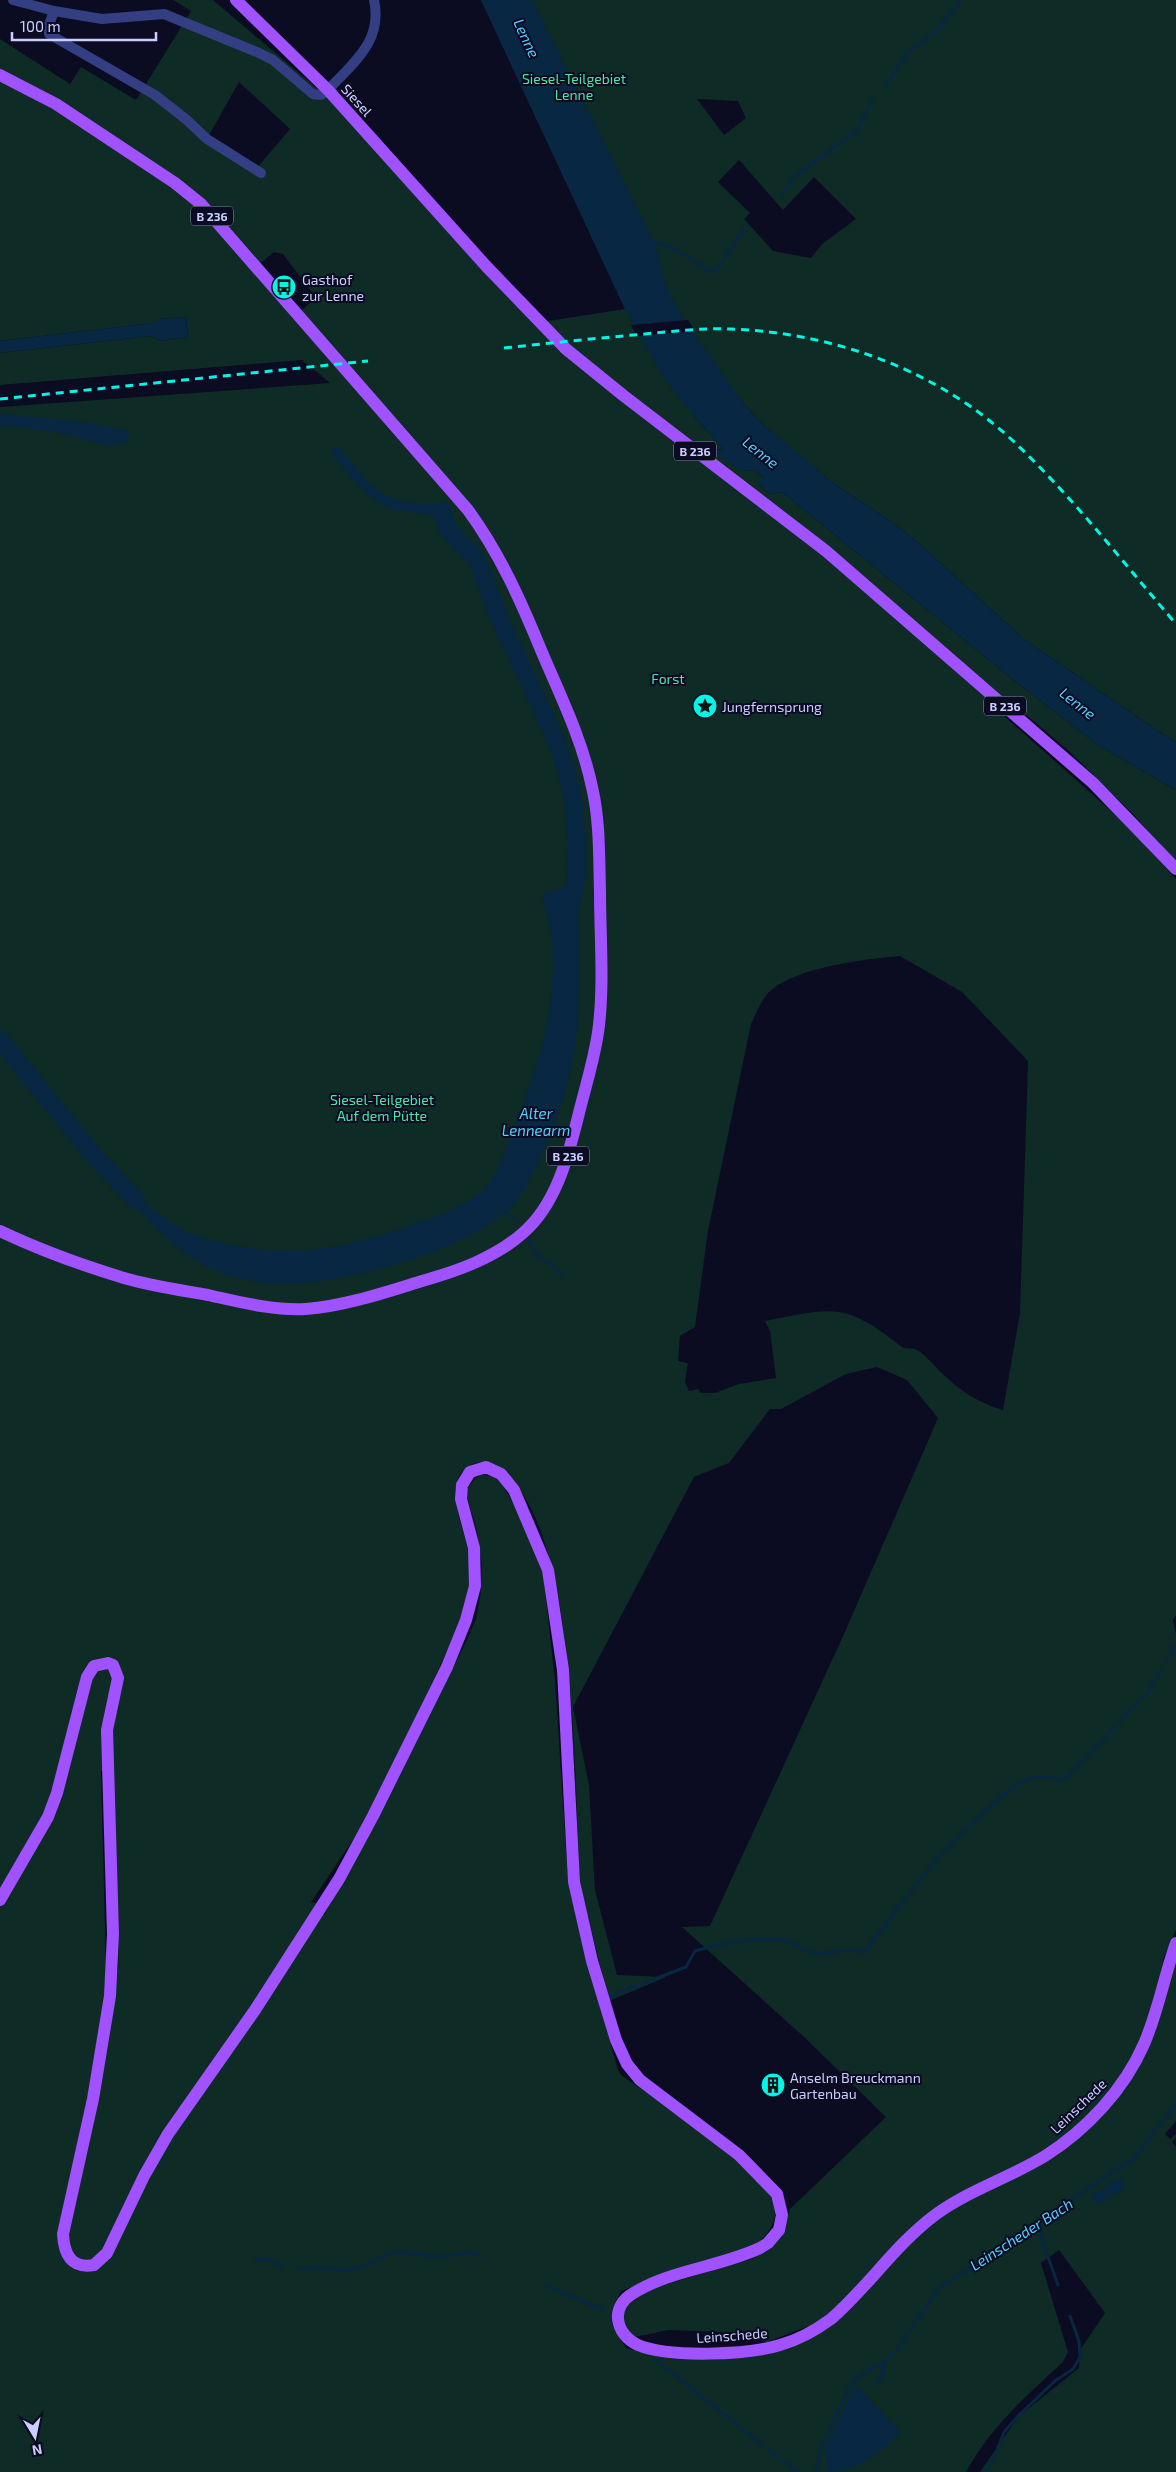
<svg xmlns="http://www.w3.org/2000/svg" width="1176" height="2472" font-family="'Exo 2',sans-serif">
	<rect width="100%" height="100%" fill="#0b0b21"/>
	<!-- green -->
	<path fill="#0e2b25" fill-rule="evenodd" d="M173,0H213L326,96L541,326L548,321L625,309L481,0H1176V742L1155,729L1025,640L915,540L889,520L833,483L790,448L760,422L740,399L693,415L723,449L713,450L740,471L755,470L766,480L757,483L770,494L782,492L1016,682L1098,745L1176,790V863L1132,813L1069,751L1004,696L995,708L1127,825L1176,879V1615L1173,1620L1176,1634V1930L1162,1962L1176,1945V2121L1165,2134L1170,2139L1176,2134V2138L1172,2142L1176,2147V2472H980L1018,2417L1079,2368L1080,2350L1105,2313L1059,2250L1041,2263L1068,2352L1063,2362C1026,2396 990,2428 966,2472H0V1237L52,1260L126,1282L0,1226V407L330,383L302,360L0,385V353L150,336L161,341L188,337L186,317L161,319L154,323L0,341V39L70,84L81,67L136,100L191,11ZM239,82L290,129L256,169L207,139ZM697,99L738,101L746,118L724,135ZM739,160L783,210L814,177L856,219L822,244L811,258L773,251L744,219L750,213L718,182ZM274,252L283,254L316,298L297,314L256,267ZM900,956L962,992L1028,1061L1020,1313L1003,1410C979,1403 960,1391 942,1373C934,1366 926,1355 917,1350C912,1347 906,1350 902,1347C846,1302 833,1307 765,1321L770,1331L776,1378L739,1384L715,1393H701L698,1389L689,1391L685,1382L688,1363L678,1361L680,1336L695,1327L708,1231L751,1024C755,1016 759,1005 765,997C786,968 866,959 900,956ZM877,1367L907,1380L938,1418L844,1634L710,1926L682,1927L804,2037L886,2117L790,2209L782,2237L770,2248L752,2259L657,2287L634,2297L626,2305L621,2318L626,2328L635,2337L668,2330L720,2332L767,2342L814,2324L781,2348L645,2353L626,2348C608,2321 608,2320 621,2291C649,2280 678,2271 707,2262C721,2258 738,2255 750,2248C766,2240 780,2220 774,2202C764,2168 654,2098 621,2075L618,2070L588,1963L572,1882L568,1880L555,1680L543,1574L520,1514L500,1481L492,1476L482,1475L476,1478L468,1488L467,1497L476,1527L482,1564L481,1591L476,1619L465,1644L381,1814L324,1915L323,1905L311,1902L368,1818L461,1622C466,1605 472,1585 471,1567C470,1542 446,1496 460,1475C468,1463 483,1458 495,1465C581,1518 573,1787 580,1880C581,1894 586,1908 589,1921C596,1948 602,1974 609,2001L666,1977L617,1975L595,1890L589,1785L573,1707L694,1477L729,1463L770,1409H781L846,1374ZM101,1771L112,1772L119,1934L118,1970L106,1968Z"/>
	<!-- water -->
	<g fill="#082743">
		<path d="M481,0H532L657,249L667,289L682,316L740,399L760,422L833,483L889,520L915,540L1025,640L1155,729L1176,742V790L1098,745L1016,682L782,492L770,494L756,482L765,479L755,470L740,471L712,451L723,449L693,415L663,377L625,309Z"/>
		<path d="M186,317L188,337L161,341L150,336L0,353V341L153,323L161,319Z"/>
		<path d="M0,414L66,420L123,429L129,433L127,442L108,446L56,432L0,425Z"/>
		<path d="M573,881H578C578,935 582,992 575,1046C569,1092 543,1163 517,1200C484,1247 340,1285 284,1284C265,1284 240,1280 222,1273C180,1259 146,1218 118,1185L122,1183C142,1200 162,1219 185,1231C201,1239 219,1242 236,1246C298,1258 350,1247 409,1226C431,1218 472,1205 486,1187C499,1171 505,1151 512,1133C534,1078 555,1017 553,957C553,936 547,915 542,894L567,886Z"/>
		<path d="M1120,2178L1126,2187L1112,2196L1105,2186Z"/>
		<path d="M1105,2188L1110,2197L1096,2204L1091,2196Z"/>
		<path d="M858,2387L901,2432C883,2452 855,2472 828,2472L825,2449L854,2388Z"/>
	</g>
	<!-- pier -->
	<path fill="#0b0b21" d="M688,320L695,331L637,336L631,325Z"/>
	<g fill="none" stroke-linecap="round" stroke-linejoin="round">
		<!-- stream -->
		<g stroke="#082743" stroke-width="3">
			<path d="M884,87L908,53L935,32L961,0"/>
			<path d="M782,195L794,177L856,131L873,99"/>
			<path d="M648,239L680,252L712,272L719,266L746,227"/>
			<path d="M506,1213L517,1221"/>
			<path d="M528,1239L535,1252L563,1275"/>
			<path d="M1171,1652L1173,1646"/>
			<path d="M1167,1661L1168,1657"/>
			<path d="M610,1996L686,1967L695,1951C722,1943 754,1937 783,1940C794,1941 804,1952 815,1953C834,1954 844,1947 864,1952L937,1858L971,1823L1015,1785L1038,1776L1061,1780L1066,1778L1147,1693L1161,1670"/>
			<path d="M1039,2223L1043,2243L1058,2285"/>
			<path d="M254,2259L271,2260L281,2266"/>
			<path d="M298,2267L301,2269L318,2267L341,2270L360,2268L396,2251L436,2257L473,2252L480,2256"/>
			<path d="M547,2286L603,2310"/>
			<path d="M658,2362L764,2446"/>
			<path d="M876,2384L883,2373L884,2361"/>
			<path d="M769,2450L798,2472"/>
			<path d="M816,2472L821,2450L848,2389L856,2379L886,2360L898,2348L939,2288L973,2267L1014,2235L1030,2230L1052,2213L1133,2159L1176,2104"/>
			<path d="M984,2472L994,2458L1004,2432L1018,2416L1055,2381L1073,2369L1080,2357L1079,2341L1070,2316"/>
		</g>
		<!-- canal -->
		<path stroke="#082743" stroke-width="10" d="M336,452C353,471 371,500 398,505C413,509 430,509 445,510"/>
		<!-- river -->
		<g stroke="#082743" stroke-width="18">
			<path d="M442,510L447,529L477,560L500,620L556,740L567,772L574,805L577,846L576,881L571,904"/>
			<path d="M0,1040L96,1158L136,1200"/>
		</g>
		<!-- minor -->
		<g stroke="#333e83" stroke-width="10">
			<path d="M13,0L54,11L102,19L164,14L259,53L273,60L313,94L321,95L328,90C354,62 383,41 374,0"/>
			<path d="M54,11L49,25V34L155,95L187,120L207,139L261,173"/>
		</g>
		<!-- major -->
		<g stroke="#a152ff" stroke-width="12">
			<path d="M236,0L328,90L486,266L566,349L624,396L826,551L1093,783L1176,869"/>
			<path d="M0,75L56,104L175,183L201,204L468,510C500,554 521,601 541,650C560,695 582,739 592,787C600,821 599,857 600,892C600,936 604,981 599,1025C596,1053 587,1081 580,1109C569,1152 558,1203 523,1233C495,1258 457,1271 422,1281C386,1292 345,1306 306,1309C274,1311 240,1302 208,1295C180,1290 151,1286 124,1278C81,1265 40,1250 0,1231"/>
			<path d="M0,1900L48,1817L57,1793L87,1677L94,1666L108,1663L113,1665L118,1678L107,1730L113,1934L110,1996L93,2099L63,2234C64,2254 71,2269 94,2265L107,2253L144,2176L168,2134L255,2010L339,1879L373,1816L447,1667L466,1620L475,1586L474,1548L461,1499L462,1485L470,1472L486,1467L501,1474L514,1490L548,1570L563,1670L574,1882L592,1961L616,2040L627,2064L640,2080L739,2155L777,2194L782,2215L779,2230L768,2243L760,2248C720,2267 669,2270 632,2294C623,2299 617,2309 618,2319C619,2330 627,2340 638,2345C669,2358 748,2355 780,2345C798,2340 816,2330 831,2319C868,2287 895,2245 935,2215C969,2190 1009,2178 1045,2156C1086,2130 1124,2090 1144,2044C1158,2012 1164,1977 1176,1943"/>
		</g>
		<!-- rail -->
		<g stroke="#00f6e5" stroke-width="3" stroke-dasharray="8 6" stroke-linecap="butt">
			<path d="M504,348C551,343 598,338 645,334C674,331 703,328 731,329C833,333 935,369 1011,439C1071,495 1122,561 1176,624"/>
			<path d="M0,399L368,361"/>
		</g>
	</g>
	<!-- icons -->
	<defs>
		<symbol id="bus-disc" viewBox="-11 -11 22 22"><circle r="9.5" fill="#00f6e5" stroke="#0b0b21"/><path d="M-5-6H5V4H4V6H2V4H-2V6H-4V4H-5ZM-3.5-4V0h7V-4ZM-3.5 1.2v1.5H-2V1.2ZM2 1.2v1.5H3.5V1.2Z" fill="#111"/></symbol>
		<symbol id="sight-disc" viewBox="-11 -11 22 22"><circle r="9.5" fill="#00f6e5" stroke="#0b0b21"/><path d="M0-6L1.8-2.2L6-1.7L2.9 1.2L3.7 5.4L0 3.3L-3.7 5.4L-2.9 1.2L-6-1.7L-1.8-2.2Z" fill="#111"/></symbol>
		<symbol id="building-disc" viewBox="-11 -11 22 22"><circle r="9.5" fill="#00f6e5" stroke="#0b0b21"/><path d="M-4-6H4V6H1V3H-1V6H-4ZM-2.5-4.3h1.7v1.8h-1.7ZM.8-4.3h1.7v1.8H.8ZM-2.5-1h1.7V.8h-1.7ZM.8-1h1.7V.8H.8Z" fill="#111"/></symbol>
	</defs>
	<g fill-rule="evenodd">
		<use href="#bus-disc" x="270" y="273" width="28" height="28"/>
		<use href="#sight-disc" x="691" y="692" width="28" height="28"/>
		<use href="#building-disc" x="759" y="2071" width="28" height="28"/>
	</g>
	<g text-anchor="middle" dominant-baseline="central" stroke-width="4" stroke-linejoin="round" paint-order="stroke">
		<!-- shield labels -->
		<g fill="#0b0b21" stroke="#9194bc" stroke-width="1">
			<rect x="191" y="206.5" width="42" height="19" rx="4"/>
			<rect x="674" y="441.5" width="42" height="19" rx="4"/>
			<rect x="984" y="696.5" width="42" height="19" rx="4"/>
			<rect x="547" y="1146.5" width="42" height="19" rx="4"/>
		</g>
		<g font-size="12" font-weight="bold" fill="#cbceff">
			<text x="212" y="216">B 236</text>
			<text x="695" y="451">B 236</text>
			<text x="1005" y="706">B 236</text>
			<text x="568" y="1156">B 236</text>
		</g>
		<!-- park labels -->
		<g font-size="14" fill="#50e6a7" stroke="#0b0b21">
			<text x="574" y="78">Siesel-Teilgebiet<tspan x="574" dy="16">Lenne</tspan></text>
			<text x="668" y="678">Forst</text>
			<text x="382" y="1099">Siesel-Teilgebiet<tspan x="382" dy="16">Auf dem Pütte</tspan></text>
		</g>
		<!-- street labels -->
		<g font-size="14" fill="#cbceff" stroke="#0b0b21">
			<text transform="translate(357 100) rotate(48)">Siesel</text>
			<text transform="translate(1078 2106) rotate(-44)">Leinschede</text>
			<text transform="translate(732 2335) rotate(-4)">Leinschede</text>
		</g>
		<!-- poi labels -->
		<g font-size="14" fill="#cbceff" stroke="#0b0b21" text-anchor="start">
			<text x="302" y="279">Gasthof<tspan x="302" dy="16">zur Lenne</tspan></text>
			<text x="722" y="706">Jungfernsprung</text>
			<text x="790" y="2077">Anselm Breuckmann<tspan x="790" dy="16">Gartenbau</tspan></text>
		</g>
		<!-- water labels -->
		<g font-size="15" font-style="italic" fill="#59ceff" stroke="#0b0b21">
			<text transform="translate(527 38) rotate(65)">Lenne</text>
			<text transform="translate(761 452) rotate(38)">Lenne</text>
			<text transform="translate(1078 703) rotate(38)">Lenne</text>
			<text x="536" y="1113">Alter<tspan x="536" dy="17">Lennearm</tspan></text>
			<text transform="translate(1021 2234) rotate(-33)">Leinscheder Bach</text>
		</g>
	</g>
	<!-- north arrow -->
	<g transform="translate(35 2437) rotate(170)" stroke="#0b0b21" stroke-width="4" paint-order="stroke">
	<path d="M0-4L9 19L0 12L-9 19Z" fill="#cbceff"/>
	<text y="-8" font-size="14" font-weight="bold" text-anchor="middle" fill="#cbceff">N</text>
	</g>
	<!-- scale -->
	<path d="M12 32v8h144v-8" fill="none" stroke="#cbceff" stroke-width="2.5"/>
	<text x="20" y="32" font-size="15" fill="#cbceff" stroke="#0b0b21" stroke-width="4" paint-order="stroke">100 m</text>
</svg>
